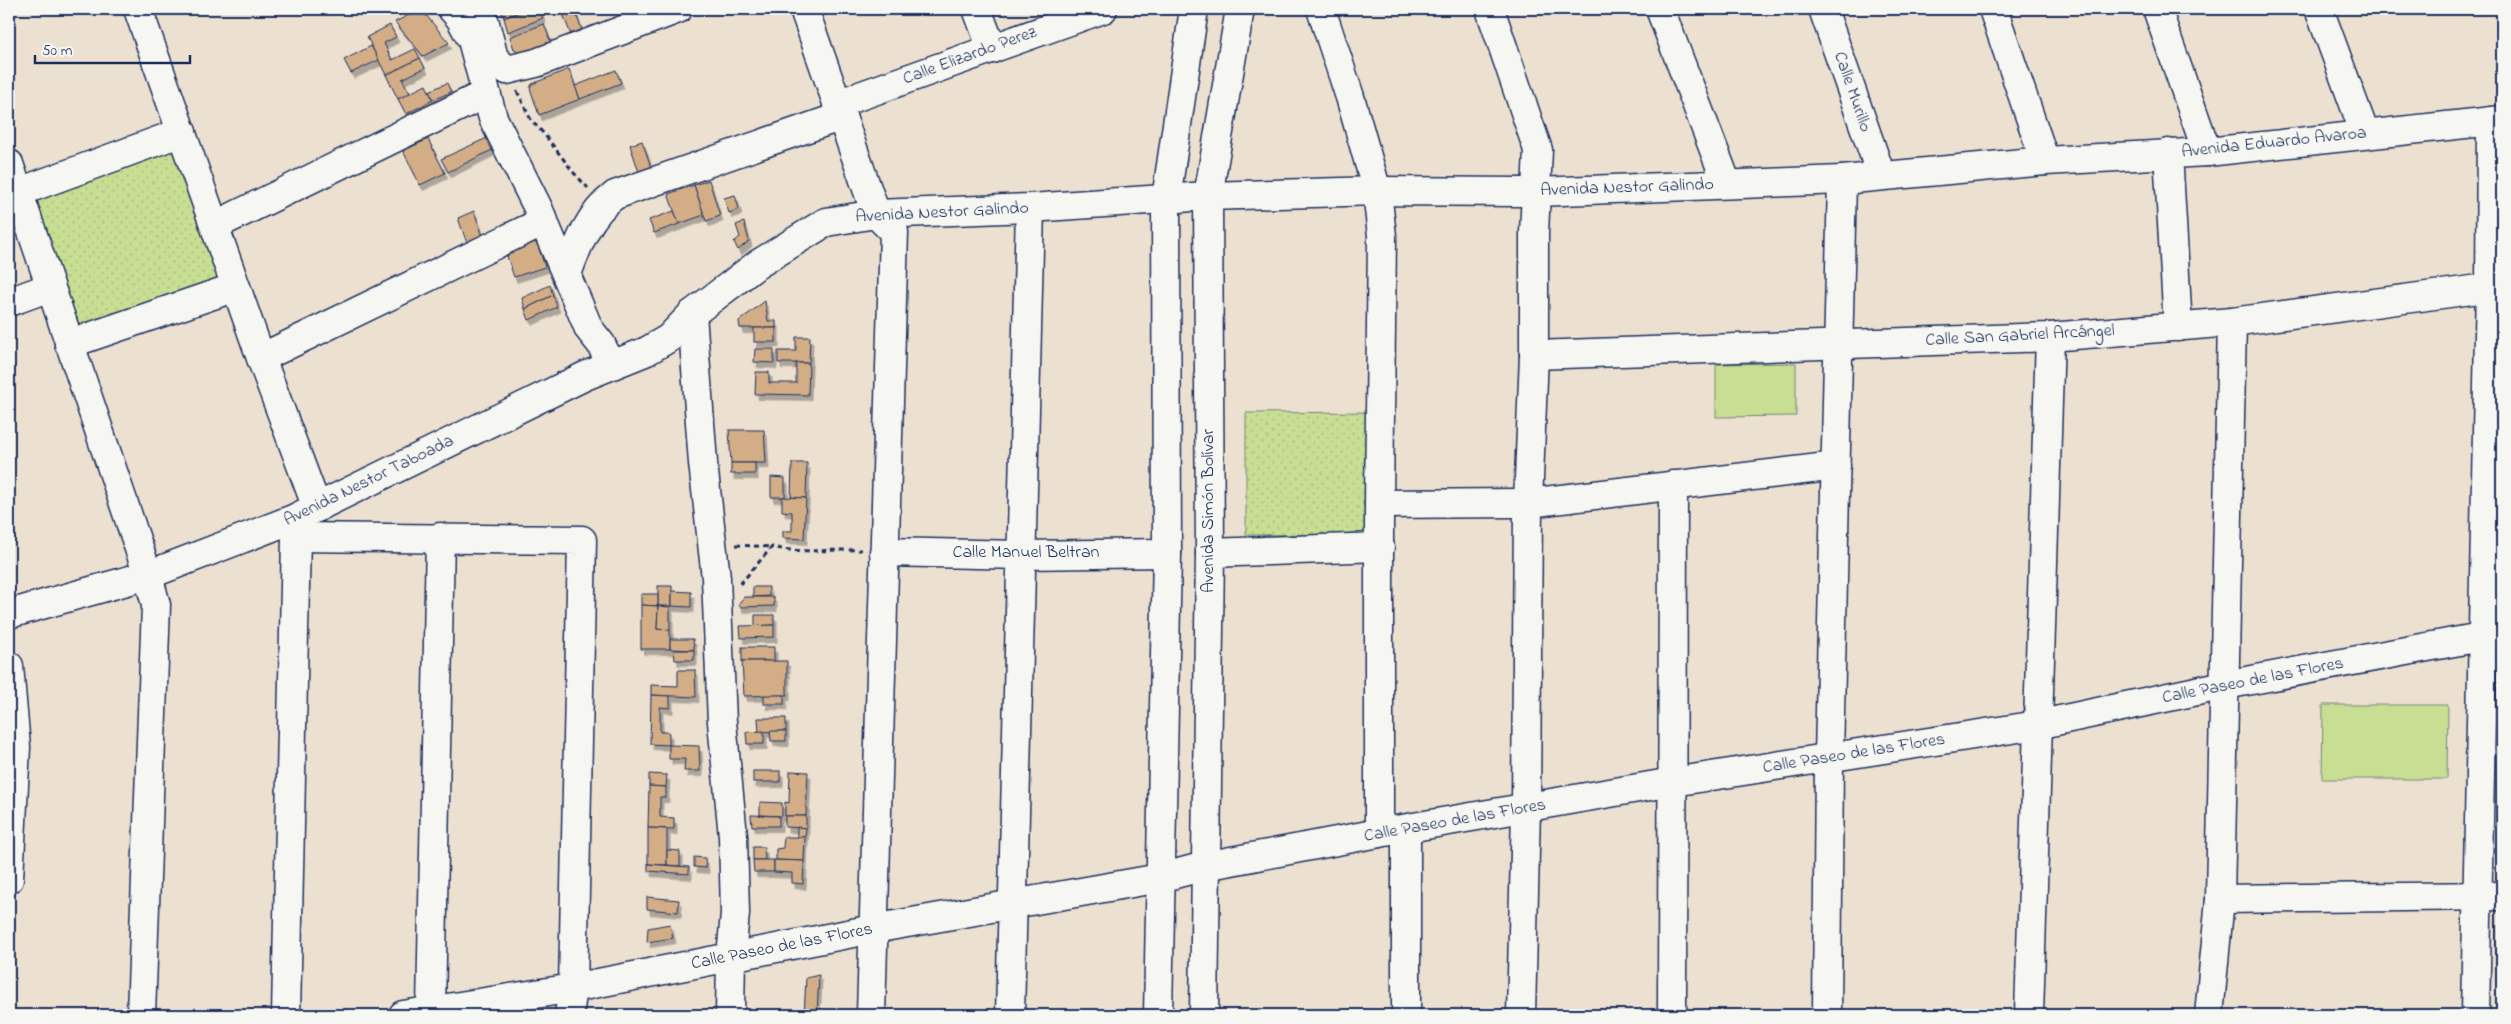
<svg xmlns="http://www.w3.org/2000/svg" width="2511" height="1024" font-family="'Indie Flower',sans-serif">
	<defs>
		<pattern id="park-dots" width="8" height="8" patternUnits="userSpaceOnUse" patternTransform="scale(1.25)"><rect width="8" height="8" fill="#c8de93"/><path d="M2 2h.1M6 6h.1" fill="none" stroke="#abbf81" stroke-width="1.8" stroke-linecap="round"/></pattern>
		<filter id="shadow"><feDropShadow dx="3" dy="5.5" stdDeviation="0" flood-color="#0004"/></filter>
	</defs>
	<rect width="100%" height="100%" fill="#ece0d1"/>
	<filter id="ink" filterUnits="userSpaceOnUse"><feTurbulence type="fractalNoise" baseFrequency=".02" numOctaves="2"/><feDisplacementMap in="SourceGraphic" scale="10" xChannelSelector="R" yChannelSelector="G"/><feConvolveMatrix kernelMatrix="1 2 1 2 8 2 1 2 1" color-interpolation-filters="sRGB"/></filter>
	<g filter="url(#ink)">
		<!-- green -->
		<g fill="#c8de93" stroke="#728678">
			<path d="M1796,363V416L1716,417V364Z"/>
			<path d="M2323,705H2448L2447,779H2322Z"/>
		</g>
		<!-- park -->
		<g fill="url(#park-dots)" stroke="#728678">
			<path d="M170,146L176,150L222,277L217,285L74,329L33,197Z"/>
			<path d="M1371,412V534L1246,535V413Z"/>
		</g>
		<!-- building -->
		<g fill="#d3ad85" stroke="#1b2f5e" filter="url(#shadow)">
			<path d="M421,9L449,43L423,56L395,22Z"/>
			<path d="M500,9H527L504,18Z"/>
			<path d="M527,9H539L543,18L508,32L504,18Z"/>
			<path d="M561,9H574L582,30L571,35Z"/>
			<path d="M544,24L551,43L523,53L514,49L510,37Z"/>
			<path d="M390,25L396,37L384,43L392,60L415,49L420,58L386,75L367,37Z"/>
			<path d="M371,46L379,60L351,73L344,60Z"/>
			<path d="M420,58L425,68L402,79L410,93L398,99L386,75Z"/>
			<path d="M569,69L580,99L539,115L530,88L532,84Z"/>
			<path d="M616,70L621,83L580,99L575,86Z"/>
			<path d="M447,83L451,92L433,100L429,91Z"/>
			<path d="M426,85L433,100L406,114L398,99Z"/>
			<path d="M487,138L492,150L448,172L441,159Z"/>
			<path d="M428,139L445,173L420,185L403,151Z"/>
			<path d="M642,141L651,167L639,172L630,145Z"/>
			<path d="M709,180L720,216L706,221L694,185Z"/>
			<path d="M694,185L704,215L679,224L668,194Z"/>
			<path d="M735,195L739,209L729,213L724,198Z"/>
			<path d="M474,211L484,239L468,246L458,218Z"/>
			<path d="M674,211L679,224L654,233L649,220Z"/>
			<path d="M744,222L749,241L738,250L734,242L740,237L736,225Z"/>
			<path d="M531,240L538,245L545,267L514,277L506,253Z"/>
			<path d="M550,285L553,295L525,309L522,298Z"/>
			<path d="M553,295L557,307L529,320L525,309Z"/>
			<path d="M765,301L768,321H776V328H740L739,321Z"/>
			<rect x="754" y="328" width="22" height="14"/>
			<path d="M796,337H810L809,363H778V351H796Z"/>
			<path d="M755,349H774V363L754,362Z"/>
			<path d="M796,363H809L808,395L755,394L756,372H769V383H796Z"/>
			<path d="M729,430H764L766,463H731Z"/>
			<rect x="731" y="463" width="24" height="11"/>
			<path d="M792,463H807L806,498L791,497Z"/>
			<path d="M771,477L785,478V497H771Z"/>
			<path d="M782,497L806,498L804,539L783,538V531H792V512L782,511Z"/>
			<rect x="658" y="586" width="14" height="20"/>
			<path d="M753,587H769V596L753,597Z"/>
			<path d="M672,591L691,592V607L672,606Z"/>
			<path d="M641,594H658V606L641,605Z"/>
			<path d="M744,597H774V606L740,607L739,603Z"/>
			<path d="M641,605L658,606L657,629L670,630V649H641Z"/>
			<path d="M658,606L670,607V630L657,629Z"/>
			<path d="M755,615H774V625L755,626Z"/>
			<path d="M774,625V637L741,638L740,626Z"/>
			<path d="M670,639H693L694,650L670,649Z"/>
			<rect x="742" y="647" width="32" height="14"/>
			<path d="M674,650H694V660H675Z"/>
			<path d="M742,661H787V695L744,696Z"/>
			<path d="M678,670H695L696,697L651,695V685L678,686Z"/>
			<path d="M651,695L670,696V708L660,707V732H669V745L650,744Z"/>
			<rect x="764" y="695" width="20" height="9"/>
			<path d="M758,718H786V731L759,732Z"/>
			<path d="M764,731V744H747L746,732Z"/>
			<path d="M770,731H786V741H771Z"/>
			<path d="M669,745L699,746L700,771H684L685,759H669Z"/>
			<rect x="753" y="771" width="27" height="11"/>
			<path d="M790,771L808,772L806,816H785V802L789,803Z"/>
			<path d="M649,774L667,775L666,787L649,786Z"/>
			<path d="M649,786L666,787V797H660V817L674,818V829L648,828Z"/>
			<path d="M760,802L782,803V816L760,815Z"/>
			<path d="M751,815L779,816V826H752Z"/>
			<path d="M785,816H806V828L785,827Z"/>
			<path d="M797,827L806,828L805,837H797Z"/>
			<path d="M648,828L667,829V865L648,864Z"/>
			<path d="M784,837H805L804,861L776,860V849L783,848Z"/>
			<path d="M753,847H764L765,860H753Z"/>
			<path d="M667,850L680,851V866L667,865Z"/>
			<path d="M694,857L705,858L706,868L694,867Z"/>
			<path d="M753,860H774V872H754Z"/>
			<path d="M774,860L804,861L803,884L792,883V873L774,872Z"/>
			<path d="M648,864L689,867V874L648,871Z"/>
			<path d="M647,897L679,900L678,912L647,909Z"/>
			<path d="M670,924L673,938L647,942L648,928Z"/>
			<path d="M819,975L817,1015H804L806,978Z"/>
		</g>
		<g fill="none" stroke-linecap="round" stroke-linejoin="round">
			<defs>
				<g id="minor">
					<path d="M138,9L261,358L317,508"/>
					<path d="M452,9L460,18L472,40L493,118L538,208L589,329L601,344L611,365"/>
					<path d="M478,9L485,23L494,58L507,70L536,63L678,9"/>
					<path d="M804,9L876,214L894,232L871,1015"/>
					<path d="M977,9L992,49"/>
					<path d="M1321,9L1350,97L1377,191L1382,236L1379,504V833"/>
					<path d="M1490,9L1538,150L1534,233V355L1528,503L1526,809L1521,1015"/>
					<path d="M1660,9L1727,184"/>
					<path d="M1823,9L1881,175"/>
					<path d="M1993,9L2045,161"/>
					<path d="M2157,9L2207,152"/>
					<path d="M2319,9L2365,134"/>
					<path d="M837,104L1103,9"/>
					<path d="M2168,153L2178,327"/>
					<path d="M9,164L148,575L156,605L141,1015"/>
					<path d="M19,192L182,132"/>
					<path d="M216,225L485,94"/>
					<path d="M567,274C578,244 589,214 615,195L842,116"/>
					<path d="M9,302L50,287"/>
					<path d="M692,314L703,463L716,578L722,722L733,836L735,913L731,957L730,1015"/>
					<path d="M69,344L236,287"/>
					<path d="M1534,355L2050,337L2232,322L2502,286"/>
					<path d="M261,358L544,221"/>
					<path d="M1379,504L1528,503L1836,466"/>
					<path d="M296,537L582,540L573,988L569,1015"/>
					<path d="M884,552L1023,555L1167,553"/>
					<path d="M1210,553L1380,547"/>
					<path d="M9,614L148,575L293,519L585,376L647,351L669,338L692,314L758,264L826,222L876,214L1030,208L1208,196L1377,191L1536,192L1842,180L2045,161L2207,152L2502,120"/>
					<path d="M9,666L16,747L9,879"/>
					<path d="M1406,829V1015"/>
					<path d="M2220,899L2502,896"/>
					<path d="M431,1010L440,537"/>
					<path d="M286,1015L296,537L293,520"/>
					<path d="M403,1015L573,988L873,929L1160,878L1205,866L1379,833L1673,782L2037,725L2225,685L2502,633"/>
					<path d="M1010,1015L1030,208"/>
					<path d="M1158,1015L1167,553L1166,199L1194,9"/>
					<path d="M1204,1015L1210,553L1208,196L1240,9"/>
					<path d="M1672,1015L1673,485"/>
					<path d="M1827,1015L1829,758L1842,180"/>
					<path d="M2029,1015L2050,337"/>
					<path d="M2209,1015L2220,899L2232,322"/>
					<path d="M2475,1015L2490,287L2491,121"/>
				</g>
			</defs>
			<!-- minor casing -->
			<use href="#minor" stroke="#1b2f5e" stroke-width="31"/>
			<!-- path -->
			<g stroke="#1b2f5e" stroke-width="3" stroke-dasharray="5 4" stroke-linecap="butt">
				<path d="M517,91L531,120L544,134L574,173L588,188"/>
				<path d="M736,545L772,547"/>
				<path d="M740,584L772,547C802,554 831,549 861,550"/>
			</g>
			<!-- minor -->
			<use href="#minor" stroke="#f6f6f2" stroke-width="28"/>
		</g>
	</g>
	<g text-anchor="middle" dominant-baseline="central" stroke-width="5" stroke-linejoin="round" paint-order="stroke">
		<!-- street labels -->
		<g font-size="18" fill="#1b2f5e" stroke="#f6f6f2">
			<text transform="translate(970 56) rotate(-20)">Calle Elizardo Perez</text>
			<text transform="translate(1852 92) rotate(71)">Calle Murillo</text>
			<text transform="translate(2274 143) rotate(-6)">Avenida Eduardo Avaroa</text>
			<text transform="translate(1627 188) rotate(-2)">Avenida Nestor Galindo</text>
			<text transform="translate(942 213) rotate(-3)">Avenida Nestor Galindo</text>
			<text transform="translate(2020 336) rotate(-3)">Calle San Gabriel Arcángel</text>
			<text transform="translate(369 481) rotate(-26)">Avenida Nestor Taboada</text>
			<text transform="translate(1209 511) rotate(-90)">Avenida Simón Bolívar</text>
			<text x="1026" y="553">Calle Manuel Beltran</text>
			<text transform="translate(2253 681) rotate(-11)">Calle Paseo de las Flores</text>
			<text transform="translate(1854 754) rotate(-9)">Calle Paseo de las Flores</text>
			<text transform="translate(1455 821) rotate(-10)">Calle Paseo de las Flores</text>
			<text transform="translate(782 947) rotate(-11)">Calle Paseo de las Flores</text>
		</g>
	</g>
	<!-- margin -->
	<rect width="2511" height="1024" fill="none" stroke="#f6f6f2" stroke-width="30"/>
	<rect x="15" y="15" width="2481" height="994" fill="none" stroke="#1b2f5e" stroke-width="2" filter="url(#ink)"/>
	<!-- scale -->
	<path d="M35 55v8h155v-8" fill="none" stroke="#1b2f5e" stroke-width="2.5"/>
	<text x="42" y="55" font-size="15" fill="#1b2f5e" stroke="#f6f6f2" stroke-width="4" paint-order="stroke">50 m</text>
</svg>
